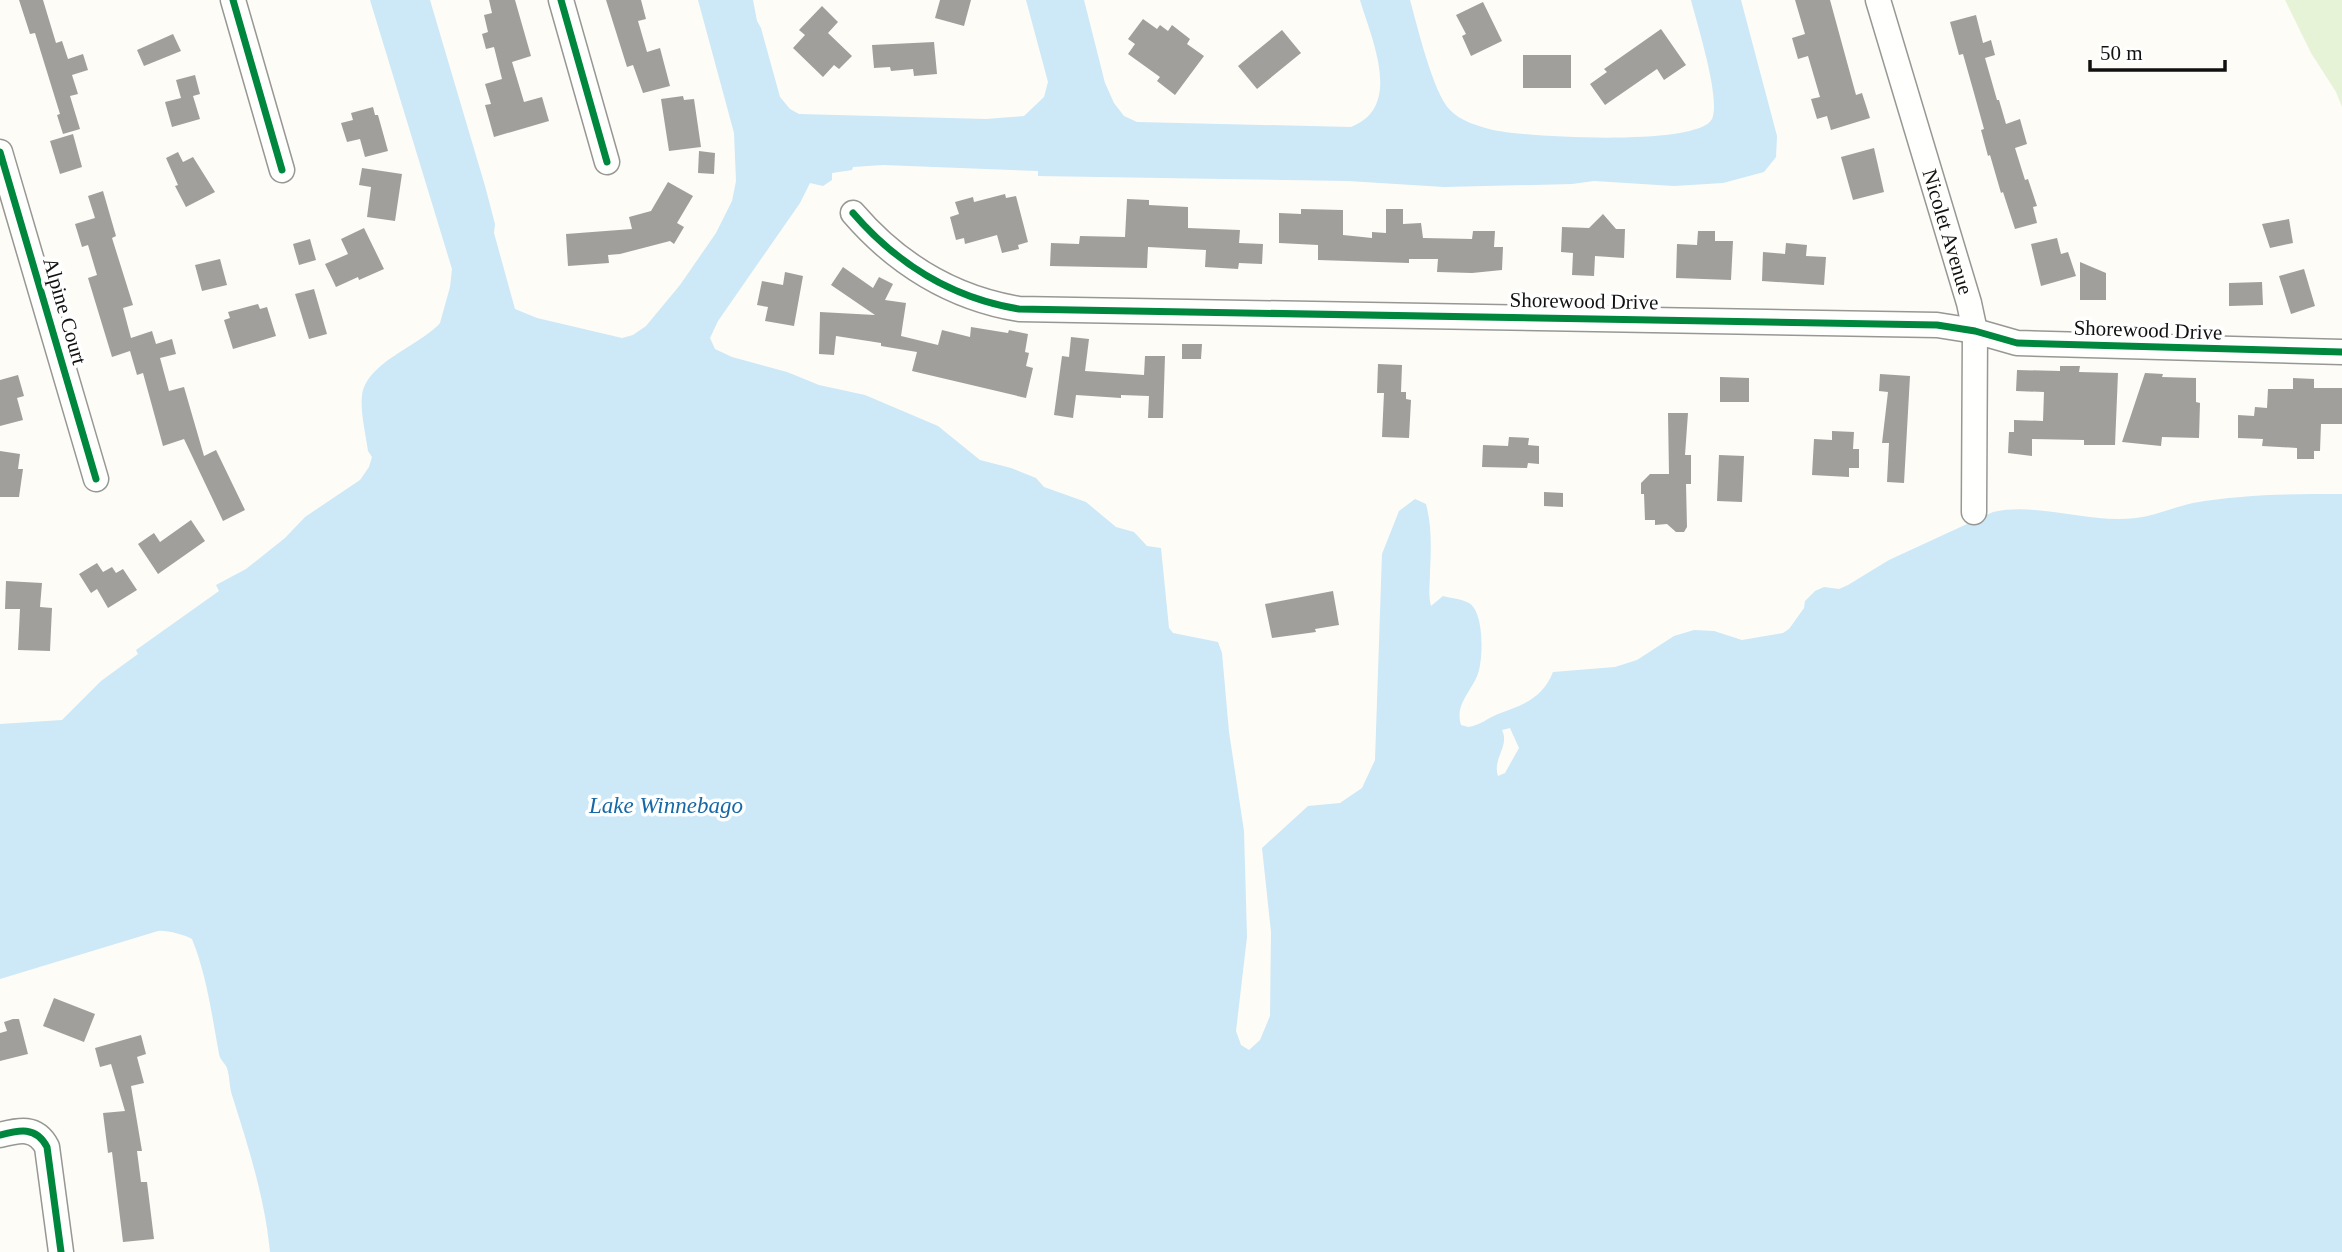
<svg xmlns="http://www.w3.org/2000/svg" width="2342" height="1252" font-family="'Times New Roman',serif">
	<rect width="100%" height="100%" fill="#fdfcf7"/>
	<!-- green -->
	<path fill="#e7f3d7" d="M2285,0H2342V107L2336,92L2311,53Z"/>
	<!-- water -->
	<path fill="#cde8f7" fill-rule="evenodd" d="M370,0H430L485,186L495,224L494,233L515,309L537,318L622,338L633,335L646,326L680,285L716,233L732,201L736,181L734,133L698,0H753L757,21L761,28L780,97L790,109L799,114L986,119L1024,116L1044,97L1048,82L1026,0H1084L1105,83L1114,103L1124,116L1137,122L1351,127C1404,107 1371,38 1360,0H1410C1417,25 1433,93 1450,110C1460,121 1478,126 1493,130C1524,137 1698,147 1712,119C1721,99 1697,24 1691,0H1741L1777,136L1776,157L1764,172L1723,183L1674,186L1594,181L1572,184L1444,187L1348,181L1038,176V171L883,165L853,167L852,170L832,173V180L823,186L810,183L800,203L718,321L710,338L715,349L732,357L787,372L819,385L865,395L938,426L980,460L1011,468L1036,478L1044,487L1086,502L1116,527L1134,532L1147,546L1161,548L1169,628L1173,633L1218,642L1222,653L1229,732L1244,831L1247,937L1236,1031L1241,1045L1249,1050L1260,1040L1270,1016L1271,932L1262,848L1308,806L1340,803L1362,788L1375,760L1382,554L1399,511L1415,499L1426,504C1432,527 1431,548 1430,572C1430,583 1428,595 1431,606L1443,596C1450,598 1462,599 1469,603C1484,612 1483,655 1479,670C1474,690 1454,703 1461,725L1468,727C1479,726 1488,718 1498,714C1523,705 1543,698 1553,672L1615,667L1637,660L1674,636L1694,630L1714,631L1742,640L1783,633L1789,629L1804,608L1805,601L1815,591L1824,587L1839,589L1848,585L1889,560L1993,512C2040,502 2088,524 2136,518C2155,516 2174,507 2193,503C2243,494 2292,494 2342,494V1252H270C265,1198 248,1146 232,1095C229,1086 230,1077 227,1068C225,1063 220,1060 219,1054C212,1016 207,976 192,939C185,935 166,930 158,931L0,979V724L62,720L101,681L138,654L136,650L219,591L216,585L246,569L285,538L305,517L360,480L369,467L372,457L368,451C366,436 360,411 362,396C366,362 420,346 440,323L450,287L452,269ZM1510,728L1519,748L1505,773L1498,776C1492,759 1510,746 1502,730Z"/>
	<!-- building -->
	<g fill="#a19f9c">
		<path d="M19,0H43L56,43L62,41L68,59L83,54L88,70L72,75L78,94L70,96L80,129L63,134L57,115L60,114L35,33L30,34Z"/>
		<path d="M489,0H515L531,56L512,62L524,102L542,97L549,121L494,137L485,105L491,104L485,84L502,79L494,47L486,49L482,34L488,32L484,15L492,13Z"/>
		<path d="M606,0H641L646,19L638,21L647,52L660,48L670,86L643,93L633,65L627,67Z"/>
		<path d="M940,0H971L964,26L935,18Z"/>
		<path d="M1795,0H1830L1856,95L1862,93L1870,118L1831,130L1827,116L1817,119L1811,99L1820,97L1808,56L1798,59L1792,38L1805,34Z"/>
		<path d="M1483,2L1502,41L1471,56L1462,36L1466,34L1456,15Z"/>
		<path d="M822,6L838,22L828,33L852,56L839,69L834,65L823,77L793,48L805,35L799,30Z"/>
		<path d="M1976,15L1983,43L1991,40L1995,55L1985,58L1997,100H1999L2006,124L2020,119L2027,144L2015,148L2025,180L2028,179L2037,206L2033,207L2037,223L2015,229L2003,192L2001,193L1990,155L1988,156L1981,130L1984,129L1974,93L1963,54L1959,55L1950,22Z"/>
		<path d="M1143,19L1157,29L1160,25L1168,31L1172,25L1190,39L1187,44L1204,56L1175,95L1157,81L1160,77L1128,54L1135,44L1128,39Z"/>
		<path d="M1661,29L1686,65L1664,80L1657,69L1605,105L1590,84L1607,72L1604,69Z"/>
		<path d="M1282,30L1301,53L1257,89L1238,66Z"/>
		<path d="M173,34L181,51L144,66L137,50Z"/>
		<path d="M934,42L937,74L914,76L913,69L891,71L890,67L874,68L872,45Z"/>
		<rect x="1523" y="55" width="48" height="33"/>
		<path d="M195,75L200,94L193,96L200,119L172,127L165,102L181,98L176,80Z"/>
		<path d="M683,96L684,100L694,99L701,147L669,151L661,99Z"/>
		<path d="M373,107L375,115H378L388,151L365,157L360,139L347,142L341,123L353,120L351,113Z"/>
		<path d="M73,134L82,167L60,174L50,141Z"/>
		<path d="M1874,148L1884,192L1853,200L1841,157Z"/>
		<path d="M699,151L715,153L714,174L698,173Z"/>
		<path d="M178,152L183,162L193,157L215,192L186,207L175,186L178,185L166,158Z"/>
		<path d="M362,168L402,174L395,221L367,217L371,187L359,185Z"/>
		<path d="M668,182L693,196L677,223L684,227L674,244L670,241L620,254L608,255L609,263L568,266L566,234L632,229L629,217L651,211Z"/>
		<path d="M103,191L116,236L112,238L133,305L123,308L131,338L152,331L156,344L172,339L176,354L160,358L169,391L184,387L204,456L216,450L245,510L223,521L184,439L163,446L143,373L137,375L130,351L112,357L88,278L97,275L88,245L82,247L75,224L95,218L88,196Z"/>
		<path d="M1005,194L1006,198L1016,196L1028,242L1018,245L1019,249L1002,253L997,235L965,244L964,238L956,240L950,217L959,214L955,202L973,197L974,202Z"/>
		<path d="M1127,199L1149,200V205L1188,207V228L1240,230L1239,243L1263,244L1262,264L1239,263L1238,269L1205,267L1206,250L1148,247L1147,268L1050,266L1051,243L1079,244L1080,236L1125,237Z"/>
		<path d="M1301,209L1343,210V235L1372,238V232L1386,233V209H1403V224L1421,223L1423,238L1472,239L1473,231H1495L1494,247H1503L1502,270L1472,273L1437,272L1438,259H1409V263L1318,260V245L1279,243V213L1301,214Z"/>
		<path d="M1603,214L1616,229H1625L1624,258L1595,256L1594,276L1572,275L1573,253L1561,252L1562,227L1589,228Z"/>
		<path d="M2289,219L2293,243L2270,248L2262,224Z"/>
		<path d="M364,228L384,269L359,280L358,277L336,287L325,264L348,254L341,239Z"/>
		<path d="M1698,231H1715V241H1733L1731,280L1676,278L1677,244L1697,245Z"/>
		<path d="M2057,238L2061,254L2068,252L2076,276L2041,286L2031,244Z"/>
		<path d="M310,239L316,260L299,265L293,244Z"/>
		<path d="M1786,243L1807,245L1806,256L1826,257L1824,285L1762,281L1763,252L1785,254Z"/>
		<path d="M220,259L227,285L202,291L195,265Z"/>
		<path d="M2080,262L2106,273V300H2080Z"/>
		<path d="M843,267L873,288L879,277L893,284L885,300L906,303L901,336L938,345L942,330L970,337L971,327L1008,333L1009,330L1028,334L1025,352L1029,353L1026,366L1033,368L1026,398L912,371L917,352L881,346V343L836,336L834,355L819,354L820,312L875,315L831,285Z"/>
		<path d="M2304,269L2315,306L2291,314L2279,276Z"/>
		<path d="M785,272L803,276L794,326L765,321L768,307L757,305L762,281L783,285Z"/>
		<path d="M2262,282L2263,305L2229,306V283Z"/>
		<path d="M314,289L327,334L309,339L295,294Z"/>
		<path d="M258,304L260,309L267,307L276,336L233,349L224,320L230,318L228,312Z"/>
		<path d="M1071,337L1089,339L1085,371L1144,375L1145,356H1165L1163,418H1148L1149,396L1121,395V398L1076,395L1073,418L1054,415L1062,356L1069,357Z"/>
		<path d="M1182,344H1202L1201,359H1182Z"/>
		<path d="M1378,364L1402,365L1401,392H1406V399L1411,400L1409,438L1382,437L1384,393H1377Z"/>
		<path d="M2060,366H2080L2079,372L2118,373L2115,445H2084V440L2032,439V456L2008,453L2009,432H2014V420L2043,421L2044,392L2016,391L2017,370L2060,371Z"/>
		<path d="M2145,373L2163,374L2162,377L2196,378V402L2200,403L2199,438L2162,437L2161,446L2122,442Z"/>
		<path d="M1880,374L1910,376L1904,483L1887,482L1889,443H1882L1888,392L1879,391Z"/>
		<path d="M18,375L24,396L17,398L23,420L0,426V380Z"/>
		<path d="M1720,377L1749,378V402H1720Z"/>
		<path d="M2293,378L2314,379V388H2342V424H2321L2320,451H2314V459H2297V448L2262,446L2263,439L2238,438V415L2254,416L2255,407L2267,408L2268,389H2293Z"/>
		<path d="M1668,413H1688L1685,455H1691V484H1686L1687,527L1684,532H1676L1667,524L1655,525V520H1645L1644,494H1641V483L1650,474H1669Z"/>
		<path d="M1832,431L1854,432L1853,449H1859V468H1849V477L1812,475L1814,439L1832,440Z"/>
		<path d="M1509,437L1529,438L1528,445L1539,446V464L1528,463L1527,468L1482,467L1483,445L1508,446Z"/>
		<path d="M0,451L20,454L18,469H23L19,497H0Z"/>
		<path d="M1719,455L1744,456L1742,502L1717,501Z"/>
		<path d="M1544,492L1563,493V507L1544,506Z"/>
		<path d="M191,520L205,541L158,574L138,544L154,533L160,542Z"/>
		<path d="M97,563L103,572L112,567L116,573L123,569L137,590L108,608L97,589L91,593L79,574Z"/>
		<path d="M6,581L42,583L40,607L52,608L50,651L18,650L20,609H5Z"/>
		<path d="M1333,591L1339,625L1315,629L1316,632L1272,638L1265,604Z"/>
		<path d="M54,998L95,1014L84,1042L43,1026Z"/>
		<path d="M13,1019H19L28,1054L0,1061V1033L7,1031L4,1022Z"/>
		<path d="M141,1035L146,1054L137,1057L144,1083L131,1086L142,1151H137L141,1182H147L154,1239L123,1242L112,1152L108,1153L103,1113L125,1111L111,1064L100,1067L95,1048Z"/>
	</g>
	<g fill="none" stroke-linecap="round" stroke-linejoin="round">
		<defs>
			<g id="minor">
				<path d="M233,0L282,170"/>
				<path d="M561,0L607,162"/>
				<path id="s1" d="M1878,0L1969,303L1975,331L1974,512"/>
				<path d="M0,152L96,479"/>
				<path d="M853,213C896,263 952,298 1019,309L1937,325L1975,331L2017,343L2342,352"/>
				<path d="M0,1135C19,1130 36,1126 47,1147L61,1252"/>
			</g>
		</defs>
		<!-- minor casing -->
		<use href="#minor" stroke="#979795" stroke-width="27"/>
		<!-- minor -->
		<use href="#minor" stroke="#fffffe" stroke-width="24"/>
		<defs>
			<g id="cycleway">
				<path d="M233,0L282,170"/>
				<path d="M561,0L607,162"/>
				<path d="M0,152L96,479"/>
				<path d="M853,213C896,263 952,298 1019,309L1937,325L1975,331L2017,343L2342,352"/>
				<path d="M0,1135C19,1130 36,1126 47,1147L61,1252"/>
			</g>
		</defs>
		<!-- cycleway casing -->
		<use href="#cycleway" stroke="#fff" stroke-width="11"/>
		<!-- cycleway -->
		<use href="#cycleway" stroke="#00873e" stroke-width="7"/>
	</g>
	<g text-anchor="middle" dominant-baseline="central" stroke-width="7" stroke-linejoin="round" paint-order="stroke">
		<!-- street labels -->
		<g font-size="21" fill="#111" stroke="#fff">
			<text stroke="none"><textPath href="#s1" startOffset="242">Nicolet Avenue</textPath></text>
			<text transform="translate(1584 301) rotate(1)">Shorewood Drive</text>
			<text transform="translate(65 311) rotate(74)">Alpine Court</text>
			<text transform="translate(2148 330) rotate(2)">Shorewood Drive</text>
		</g>
		<!-- water labels -->
		<g font-size="23" font-style="italic" fill="#1768a6" stroke="#fff">
			<text x="666" y="805">Lake Winnebago</text>
		</g>
	</g>
	<!-- scale -->
	<path d="M2090 60v10h135v-10" fill="none" stroke="#111111" stroke-width="3.5"/>
	<text x="2100" y="60" font-size="21" fill="#111111" stroke="#ffffff" stroke-width="5" paint-order="stroke">50 m</text>
</svg>
